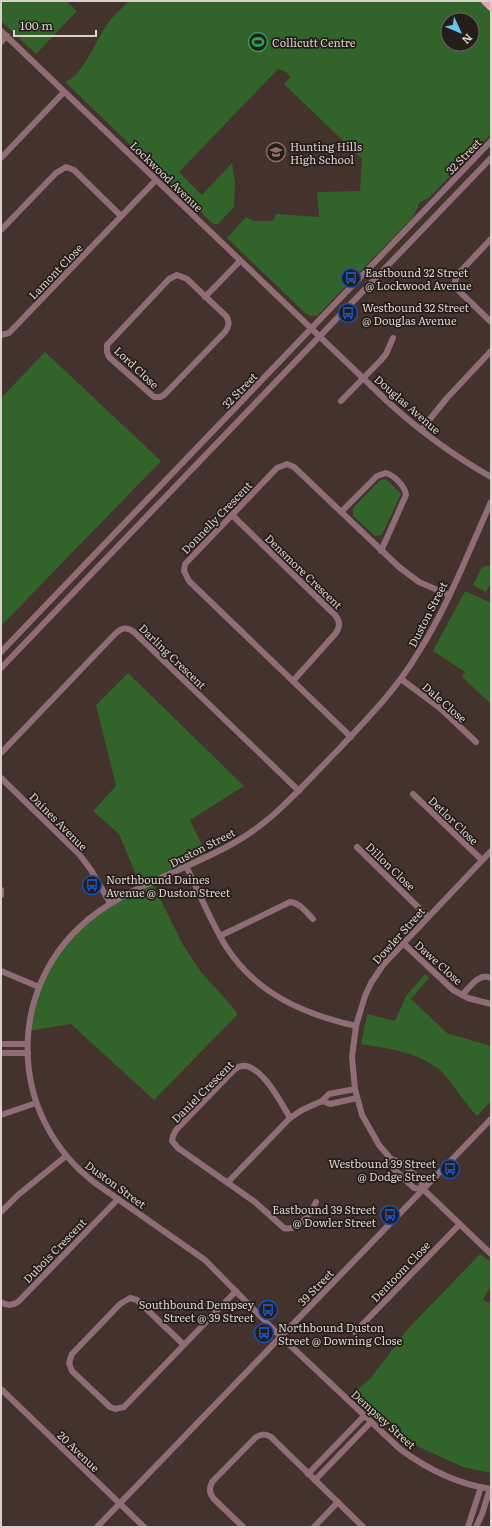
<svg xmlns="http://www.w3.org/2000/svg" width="492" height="1528" font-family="Literata,serif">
	<rect width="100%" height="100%" fill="#43332c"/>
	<!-- green -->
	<g fill="#31632a" fill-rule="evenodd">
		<path d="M1,1H66L77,11L36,54L1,21Z"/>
		<path d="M129,1H481L491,11V134L429,198L420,202L413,217L317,316H311L305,313L227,238L246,217L253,221H273L276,214L319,217L317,193L319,192L360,191L362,159L284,84L291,77L286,72L278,69L179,172L202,195L232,163L235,183L234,207L218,224H213L65,82C82,78 98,35 109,22C115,14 122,8 129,1ZM448,20H472V44H448Z"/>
		<path d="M45,352L161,461L1,626V398Z"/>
		<path d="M386,479L401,494L382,535L375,536L353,516V508L380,480Z"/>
		<path d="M491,565V583L486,592L473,585L482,567Z"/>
		<path d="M465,591L491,603V704L462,677L465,672L433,651Z"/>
		<path d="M128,673L244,786L190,820L207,856L152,882L182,943L200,971L236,1011L237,1015L154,1100L71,1024L28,1031L44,975L82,924L141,887L119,834L93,811L116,786L96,705Z"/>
		<path d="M425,974L429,978L411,999L447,1033L491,1046V1101L477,1116C464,1103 455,1086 442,1072C422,1053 387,1048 361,1044L367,1014L395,1021L406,996Z"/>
		<path d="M480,1254L491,1262V1285L483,1300L491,1304V1473L463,1467L419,1447L387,1422L356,1391L370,1379L408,1329Z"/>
	</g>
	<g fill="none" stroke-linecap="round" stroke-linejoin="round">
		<!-- minor -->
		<g stroke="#8f6c76" stroke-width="6">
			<path d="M1,31L388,402C420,431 454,456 491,477"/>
			<path d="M1,42L7,36"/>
			<path d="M1,158L64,92"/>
			<path d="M1,230L56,173L66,167L74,170L121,216"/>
			<path d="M491,239L458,274L455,281L458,290L491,322"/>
			<path d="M177,275L187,279L226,316C230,322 229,326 225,332L164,395L160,397H154L109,357L107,352V345L169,279Z"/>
			<path d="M205,297L240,261"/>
			<path d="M1,335L9,333L156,180"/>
			<path d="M341,401L381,360L386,354L393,338"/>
			<path d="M421,430L447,398L491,351"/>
			<path d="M491,502C468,553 448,606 418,653C396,690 366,720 337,751C320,768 304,786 286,803C270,819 252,833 232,844C160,884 79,897 42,980C31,1005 26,1033 28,1060C31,1109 56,1153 95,1183L205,1260L276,1332L400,1449C427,1469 457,1484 491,1489"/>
			<path d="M341,512L377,476L386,473C395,476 405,486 406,495L381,551"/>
			<path d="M232,515L335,615C341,622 340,628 335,634L293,681"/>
			<path d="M1,652L491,141"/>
			<path d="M1,668L491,158"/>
			<path d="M401,679L440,708L476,742"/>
			<path d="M351,737L189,581L184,571L185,564L277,468L287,464L294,467L399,567L419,582L449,595"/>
			<path d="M1,753L114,635C121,628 126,626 134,632L299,791"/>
			<path d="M1,778L79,854L91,870L110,903"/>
			<path d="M413,794L482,860"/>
			<path d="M357,847L428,917"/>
			<path d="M186,866C199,892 210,920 225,945C255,993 303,1014 356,1026"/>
			<path d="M1,890V895"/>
			<path d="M220,936L290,902C300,903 306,912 313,919"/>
			<path d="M403,943L453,990L468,998L491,1004"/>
			<path d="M1,971L39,987"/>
			<path d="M462,995C470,987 479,972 491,978"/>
			<path d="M1,1044H27"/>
			<path d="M1,1053H28"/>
			<path d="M322,1101L330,1104L357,1098"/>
			<path d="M1,1115L36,1103"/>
			<path d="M290,1118C282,1104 256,1053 235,1069L176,1130L173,1136L172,1141L178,1148L255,1202L284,1228C298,1232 311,1213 316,1202"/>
			<path d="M391,1159L401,1162L421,1181L423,1189"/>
			<path d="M228,1182L290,1118L302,1110L322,1101L329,1094L355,1089"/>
			<path d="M423,1189L414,1188L394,1169L391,1159L379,1145L362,1115L355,1089L352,1057L356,1026L365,996L371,983L383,965L491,851"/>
			<path d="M423,1189L491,1254"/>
			<path d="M1,1212L18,1195L66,1156"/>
			<path d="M1,1302C7,1306 13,1306 19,1301L118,1199"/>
			<path d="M355,1332L459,1225"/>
			<path d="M184,1345L137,1300L130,1298L120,1304L72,1354L69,1363L72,1371L110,1407L115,1409L124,1407L236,1291"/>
			<path d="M1,1389L144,1527"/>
			<path d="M308,1474L364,1416"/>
			<path d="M315,1480L371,1422"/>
			<path d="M97,1527L491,1119"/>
			<path d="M243,1527L214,1499C209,1493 209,1489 212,1482L255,1438C260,1434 265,1433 271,1437L363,1527"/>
			<path d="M314,1527L338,1502"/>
			<path d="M468,1527L481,1487"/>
			<path d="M476,1527L482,1514L490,1489"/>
		</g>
		<!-- major -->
		<path stroke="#e69fb4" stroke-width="8" d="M485,1L491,7"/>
	</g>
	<!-- icons -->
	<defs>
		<symbol id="stadium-ring" viewBox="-11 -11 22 22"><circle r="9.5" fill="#241d19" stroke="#2e9e5b" stroke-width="1.5"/><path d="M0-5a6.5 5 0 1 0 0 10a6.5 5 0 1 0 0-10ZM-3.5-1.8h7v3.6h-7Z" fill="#2e9e5b"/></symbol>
		<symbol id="school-ring" viewBox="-11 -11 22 22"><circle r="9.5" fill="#241d19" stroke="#8d6e63" stroke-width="1.5"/><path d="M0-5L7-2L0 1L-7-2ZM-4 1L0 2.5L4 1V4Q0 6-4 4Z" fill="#8d6e63"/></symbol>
		<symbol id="bus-ring" viewBox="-11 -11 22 22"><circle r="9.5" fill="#241d19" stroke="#1a4fb4" stroke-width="1.5"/><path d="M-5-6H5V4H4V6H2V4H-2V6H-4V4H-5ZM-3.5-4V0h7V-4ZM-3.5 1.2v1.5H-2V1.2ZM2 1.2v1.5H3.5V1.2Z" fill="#1a4fb4"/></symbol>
	</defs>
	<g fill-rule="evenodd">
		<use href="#stadium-ring" x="247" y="31" width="22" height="22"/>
		<use href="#school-ring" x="265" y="141" width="22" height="22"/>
		<use href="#bus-ring" x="340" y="267" width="22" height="22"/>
		<use href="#bus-ring" x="337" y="302" width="22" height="22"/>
		<use href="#bus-ring" x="81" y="874" width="22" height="22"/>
		<use href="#bus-ring" x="439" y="1158" width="22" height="22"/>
		<use href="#bus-ring" x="379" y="1204" width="22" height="22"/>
		<use href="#bus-ring" x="257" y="1299" width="22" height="22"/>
		<use href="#bus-ring" x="253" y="1322" width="22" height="22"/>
	</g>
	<g text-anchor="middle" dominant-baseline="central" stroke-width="3.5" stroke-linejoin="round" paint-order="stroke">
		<!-- poi labels -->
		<g font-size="11" fill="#dbd1cc" stroke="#241d19" text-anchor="start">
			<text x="272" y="42">Collicutt Centre</text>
			<text x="290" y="146">Hunting Hills<tspan x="290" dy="13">High School</tspan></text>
			<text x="365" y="272">Eastbound 32 Street<tspan x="365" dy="13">@ Lockwood Avenue</tspan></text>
			<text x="362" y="307">Westbound 32 Street<tspan x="362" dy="13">@ Douglas Avenue</tspan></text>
			<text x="106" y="879">Northbound Daines<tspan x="106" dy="13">Avenue @ Duston Street</tspan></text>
			<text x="436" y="1163" text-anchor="end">Westbound 39 Street<tspan x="436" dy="13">@ Dodge Street</tspan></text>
			<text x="376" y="1209" text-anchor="end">Eastbound 39 Street<tspan x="376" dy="13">@ Dowler Street</tspan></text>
			<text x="254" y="1304" text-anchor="end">Southbound Dempsey<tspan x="254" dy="13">Street @ 39 Street</tspan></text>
			<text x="278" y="1327">Northbound Duston<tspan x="278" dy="13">Street @ Downing Close</tspan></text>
		</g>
		<!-- street labels -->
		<g font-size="11" fill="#dbd1cc" stroke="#241d19">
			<text transform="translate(463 156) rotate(-46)">32 Street</text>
			<text transform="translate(167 176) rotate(44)">Lockwood Avenue</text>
			<text transform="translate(55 271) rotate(-46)">Lamont Close</text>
			<text transform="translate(137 367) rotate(43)">Lord Close</text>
			<text transform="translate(239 390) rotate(-46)">32 Street</text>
			<text transform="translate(408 404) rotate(41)">Douglas Avenue</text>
			<text transform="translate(216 517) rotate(-46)">Donnelly Crescent</text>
			<text transform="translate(304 571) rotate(44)">Densmore Crescent</text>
			<text transform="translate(427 614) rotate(-63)">Duston Street</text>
			<text transform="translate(173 656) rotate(44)">Darling Crescent</text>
			<text transform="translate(445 702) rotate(41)">Dale Close</text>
			<text transform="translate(454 820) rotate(44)">Detlor Close</text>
			<text transform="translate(59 821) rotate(45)">Daines Avenue</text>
			<text transform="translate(202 847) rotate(-27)">Duston Street</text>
			<text transform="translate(391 866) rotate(44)">Dillon Close</text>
			<text transform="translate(398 935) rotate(-48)">Dowler Street</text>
			<text transform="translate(439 962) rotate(42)">Dawe Close</text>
			<text transform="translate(202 1091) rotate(-45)">Daniel Crescent</text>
			<text transform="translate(116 1184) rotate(36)">Duston Street</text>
			<text transform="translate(54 1250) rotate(-46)">Dubois Crescent</text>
			<text transform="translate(400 1271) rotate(-46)">Dentoom Close</text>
			<text transform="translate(315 1287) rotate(-46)">39 Street</text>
			<text transform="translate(384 1419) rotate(42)">Dempsey Street</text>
			<text transform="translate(79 1451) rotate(44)">20 Avenue</text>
		</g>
	</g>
	<!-- border -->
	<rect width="492" height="1528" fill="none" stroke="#dbd1cc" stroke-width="4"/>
	<!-- north arrow -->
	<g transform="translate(460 32) rotate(134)"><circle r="19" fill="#241d19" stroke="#6d6561"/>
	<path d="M0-3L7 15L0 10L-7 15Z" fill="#65c5ee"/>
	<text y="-6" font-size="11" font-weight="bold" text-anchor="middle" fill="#dbd1cc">N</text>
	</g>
	<!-- scale -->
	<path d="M14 30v6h82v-6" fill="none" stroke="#dbd1cc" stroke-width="2"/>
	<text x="20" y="30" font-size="12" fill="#dbd1cc" stroke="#241d19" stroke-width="3" paint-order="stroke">100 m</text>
</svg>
